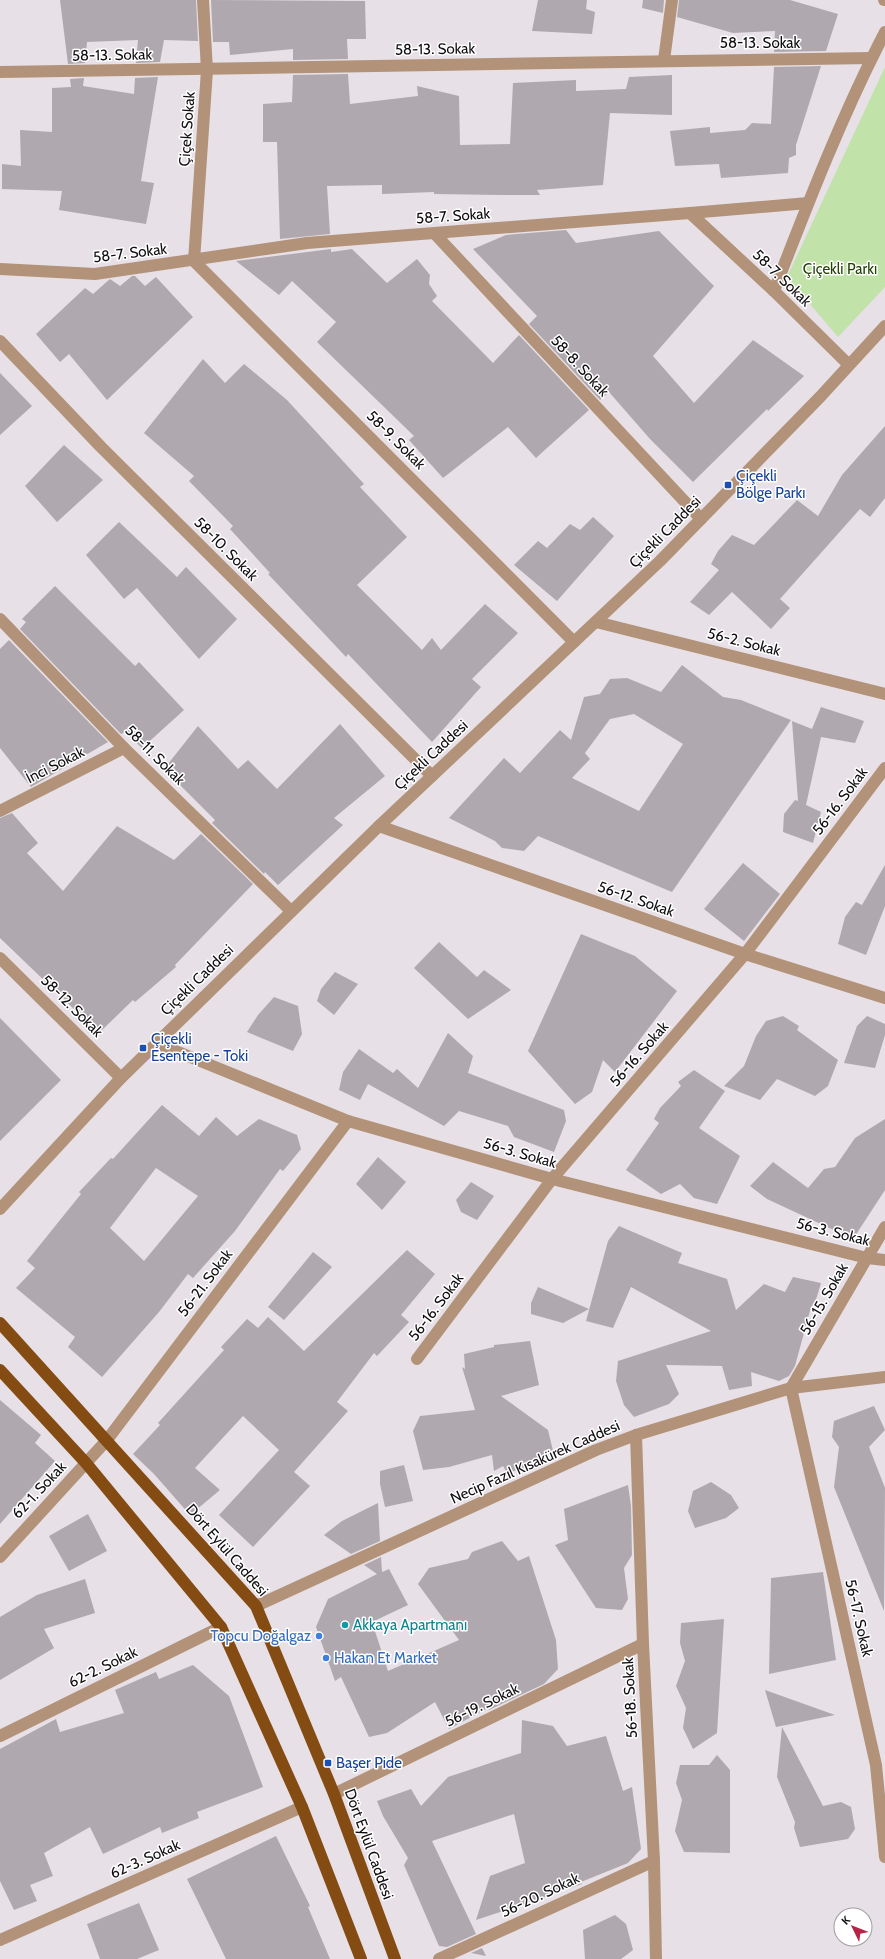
<svg xmlns="http://www.w3.org/2000/svg" width="885" height="1959" font-family="Cabin,sans-serif">
	<rect width="100%" height="100%" fill="#e7e0e7"/>
	<!-- green -->
	<path fill="#c1e2a9" d="M885,67V287L838,337L787,277Z"/>
	<!-- building -->
	<g fill="#afa9af" fill-rule="evenodd">
		<path d="M60,0H196L198,41L164,40L160,62L136,63L138,40L87,42L85,63L68,64Z"/>
		<path d="M211,0L365,1L366,39H347L348,59L293,60V49L230,55L229,42H213Z"/>
		<path d="M538,0H587L586,9L595,12L592,34L532,31Z"/>
		<path d="M643,0H664L663,13L642,8Z"/>
		<path d="M679,0H790L838,14L826,51L774,52L775,31L733,33L677,17Z"/>
		<path d="M821,66L796,145V155L789,158L788,173L721,178L719,164L675,166L670,131L710,127V133L745,130L752,123L771,124L774,67Z"/>
		<path d="M348,74L350,104L418,96L417,86L459,96L460,145L510,144L513,83L576,80V91L626,89L629,77L672,75V115L610,113L603,185L537,190L540,195H499L434,194V192L382,194V185L327,186L330,234L280,239L277,142H263V104L292,102L293,75Z"/>
		<path d="M158,77L141,181L154,183L146,224L59,210L62,191L2,189V164L21,166L20,130L52,132V88L71,87L70,79L84,78L83,86L134,94L135,78Z"/>
		<path d="M566,230L576,243L659,231L714,286L653,356L694,403L753,340L804,376L768,411L767,409L693,482L650,439L609,392L600,400L529,324L537,316L473,249L506,235Z"/>
		<path d="M331,249V252L352,249L387,283L417,259L430,275L429,284L437,296L432,301L493,363L519,335L589,410L536,458L508,427L443,478L409,440L414,436L317,342L336,322L292,281L279,295L236,261Z"/>
		<path d="M132,276H135L145,286L156,277L193,317L107,400L69,354L60,362L36,334L85,288L93,294L110,279L120,286Z"/>
		<path d="M203,359L225,383L244,364L287,400L364,484L360,487L407,537L357,585L422,650L432,638L441,650L485,604L518,633L472,679L481,687L432,742L348,654L346,657L268,574L270,573L230,529L233,526L189,481L194,476L144,433Z"/>
		<path d="M0,373L32,406L0,435Z"/>
		<path d="M885,426V498L870,517L860,509L780,599L790,608L771,629L732,592L709,615L690,602L719,570L711,564L718,551L732,535L754,545L797,500L818,516L842,475Z"/>
		<path d="M64,445L103,480L57,522L25,486Z"/>
		<path d="M593,517L614,536L557,601L514,565L538,541L547,548L570,524L580,530Z"/>
		<path d="M119,522L177,577L186,567L237,619L199,659L137,588L124,599L86,555Z"/>
		<path d="M55,586L135,666L139,662L184,710L142,748L125,732L121,734L20,629L26,622L22,619Z"/>
		<path d="M9,640L108,742L31,787L0,748V649Z"/>
		<path d="M682,665L723,697L741,700L791,720L672,892L538,836L524,851L502,848L495,841L449,818L504,758L520,773L560,730L571,740L584,697L600,694L610,679L627,678L661,692ZM634,714L683,744L639,811L572,778L590,759L585,753L610,719Z"/>
		<path d="M821,707L864,721L855,743L821,737L806,805L821,812L813,843L783,832L784,814L795,800L798,801L792,721L812,729Z"/>
		<path d="M340,724L385,776L334,818L343,825L278,885L265,872L264,874L212,823L215,820L164,769L198,726L238,769L248,760L277,789Z"/>
		<path d="M12,813L38,843L27,853L63,891L117,826L174,860L201,834L253,884L175,965L176,967L135,1002L133,1000L99,1033L0,938V818Z"/>
		<path d="M743,863L780,894L744,941L704,909Z"/>
		<path d="M885,865V906L866,955L838,944L845,917L856,902L862,905Z"/>
		<path d="M581,934L635,956L677,991L615,1072L603,1060L592,1092L575,1104L528,1051Z"/>
		<path d="M439,942L477,977L484,970L511,990L468,1019L414,968Z"/>
		<path d="M335,972L358,984L334,1015L317,1001L321,989Z"/>
		<path d="M274,997L298,1006L302,1034L293,1051L247,1032L258,1015Z"/>
		<path d="M783,1016L799,1026L797,1030L838,1060L828,1086L815,1096L777,1079L760,1100L724,1086L744,1066L756,1036L766,1021Z"/>
		<path d="M867,1016L885,1024V1035L875,1068L844,1063L857,1026Z"/>
		<path d="M0,1018L61,1080L0,1141Z"/>
		<path d="M448,1033L473,1056L468,1073L564,1110L566,1121L554,1152L514,1137L508,1126L459,1111L444,1126L368,1084L360,1100L339,1090L343,1072L359,1049L393,1073L397,1069L418,1088Z"/>
		<path d="M694,1070L725,1091L699,1128L740,1156L717,1204L694,1198L680,1184L661,1194L626,1170L659,1123L654,1119L660,1108L681,1086L678,1082Z"/>
		<path d="M162,1105L199,1136L216,1117L237,1136L259,1119L297,1135L301,1149L283,1171L280,1169L235,1231L193,1278L188,1274L159,1312L102,1377L68,1347L75,1337L16,1288L35,1268L27,1261L81,1194L79,1192L111,1158L113,1159ZM156,1168L198,1196L144,1261L110,1228Z"/>
		<path d="M885,1119V1190L853,1239L767,1199L750,1186L773,1162L808,1188L824,1169L835,1167L855,1138Z"/>
		<path d="M378,1157L406,1182L382,1210L356,1184Z"/>
		<path d="M471,1182L494,1196L477,1220L461,1212L456,1200Z"/>
		<path d="M619,1226L682,1253L678,1263L727,1279L736,1310L764,1284L785,1292L793,1277L821,1283L815,1303L811,1307L795,1366L789,1376L779,1381L751,1372L752,1386L729,1390L722,1366L666,1365L679,1394L669,1404L634,1417L624,1405L616,1381L618,1361L711,1331L631,1287L613,1328L586,1321L608,1241Z"/>
		<path d="M407,1250L435,1274L401,1315L409,1322L377,1356L374,1353L337,1402L348,1411L294,1472L310,1486L253,1547L219,1515L279,1450L243,1416L195,1468L220,1490L190,1515L154,1474L133,1454L160,1425L158,1423L224,1350L221,1347L247,1319L258,1328L268,1317L304,1351Z"/>
		<path d="M313,1252L332,1267L284,1320L268,1307Z"/>
		<path d="M538,1287L589,1309L563,1323L531,1314V1303Z"/>
		<path d="M530,1341L539,1385L501,1396L548,1430L555,1459L507,1473L503,1466L494,1471L492,1455L449,1467L423,1470L413,1431L420,1416L475,1410L462,1367L465,1369L464,1354L494,1347V1345Z"/>
		<path d="M0,1400L41,1435L35,1443L55,1461L0,1524Z"/>
		<path d="M874,1406L885,1430L869,1447L885,1488L884,1611L834,1487L839,1447L832,1437L834,1421Z"/>
		<path d="M404,1465L413,1501L385,1507L380,1484V1471Z"/>
		<path d="M711,1482L731,1495L739,1508L726,1518L695,1528L688,1511L693,1491Z"/>
		<path d="M628,1485L631,1506L632,1555L624,1568L628,1599L622,1610L596,1608L555,1545L568,1540L564,1509Z"/>
		<path d="M378,1503L380,1541L351,1554L324,1535L342,1521Z"/>
		<path d="M88,1514L107,1551L69,1571L49,1536Z"/>
		<path d="M502,1541L518,1561L529,1556L556,1640L558,1669L544,1684L489,1710L488,1708L449,1729L435,1702L387,1733L369,1737L341,1677L335,1681L316,1627L328,1599L377,1574L364,1565L381,1557L382,1572L389,1569L408,1605L372,1622L388,1671L459,1640L418,1584L429,1568L468,1559L472,1552Z"/>
		<path d="M823,1572L836,1660L769,1674L771,1578Z"/>
		<path d="M85,1579L95,1613L44,1629L54,1648L0,1680V1617L37,1595Z"/>
		<path d="M724,1619L717,1733L693,1749L683,1728L686,1708L676,1686L685,1661L680,1643L681,1623Z"/>
		<path d="M193,1665L229,1696L263,1787L197,1812L199,1818L162,1833L160,1827L103,1854L90,1827L44,1853L53,1876L30,1885L37,1901L14,1910L0,1881V1749L56,1719L60,1732L124,1713L115,1690L156,1672L159,1679Z"/>
		<path d="M765,1690L835,1715L776,1727Z"/>
		<path d="M522,1720L553,1726L567,1746L606,1736L623,1791L632,1787L641,1849L628,1863L581,1882L582,1884L534,1901L476,1920L490,1876L525,1863L514,1814L432,1841L476,1934L447,1947L439,1946L404,1865L408,1858L383,1816L377,1801L411,1789L421,1806L448,1777L521,1753Z"/>
		<path d="M782,1727L823,1806L841,1802L851,1807L855,1829L848,1839L800,1847L794,1828L795,1822L777,1777Z"/>
		<path d="M717,1755L730,1770V1853L684,1852L675,1831L682,1800L676,1783L680,1765H709Z"/>
		<path d="M276,1836L310,1906L308,1907L330,1959H226L187,1879Z"/>
		<path d="M139,1903L159,1950L137,1959H100L87,1924Z"/>
		<path d="M615,1915L626,1924L633,1950L621,1959H585L583,1930Z"/>
		<path d="M482,1948L486,1956L471,1953Z"/>
	</g>
	<g fill="none" stroke-linecap="round" stroke-linejoin="round">
		<!-- minor -->
		<g stroke="#b29278" stroke-width="12">
			<path d="M203,0L207,70L194,261L574,642"/>
			<path d="M884,0H885"/>
			<path d="M664,60L672,0"/>
			<path d="M0,72C290,69 581,61 871,58"/>
			<path d="M690,213L808,203"/>
			<path d="M435,234L701,519"/>
			<path d="M0,269L95,274L307,243L690,213L774,291L849,365"/>
			<path d="M774,291C808,203 842,115 885,32"/>
			<path d="M0,341L101,447L432,776"/>
			<path d="M0,619L124,748L291,911"/>
			<path d="M596,622L885,694"/>
			<path d="M0,811L124,748"/>
			<path d="M379,826L745,954L885,998"/>
			<path d="M0,958L121,1078"/>
			<path d="M156,1043L348,1121L552,1179L867,1258L885,1260"/>
			<path d="M0,1209L121,1078L379,826L660,561L820,397L885,326"/>
			<path d="M885,1227L791,1388L876,1765L885,1857"/>
			<path d="M417,1359L552,1179L745,954L885,768"/>
			<path d="M636,1435L643,1644L654,1861L656,1959"/>
			<path d="M0,1557L107,1440L348,1121"/>
			<path d="M256,1606L596,1450L636,1435L791,1388L885,1377"/>
			<path d="M0,1736L221,1627"/>
			<path d="M334,1794L643,1644"/>
			<path d="M0,1940L302,1807"/>
			<path d="M439,1959L654,1861"/>
		</g>
		<!-- major -->
		<g stroke="#844c13" stroke-width="12">
			<path d="M0,1323L256,1606L334,1794L395,1959"/>
			<path d="M0,1370L86,1463L221,1627L302,1807L361,1959"/>
		</g>
	</g>
	<!-- markers -->
	<g fill="#1a4fb4" stroke="#fff" stroke-width="1.5">
		<rect x="724" y="481" width="8" height="8" rx="2"/>
		<rect x="139" y="1044" width="8" height="8" rx="2"/>
		<rect x="324" y="1759" width="8" height="8" rx="2"/>
	</g>
	<circle fill="#0f9aa8" stroke="#fff" stroke-width="1.5" cx="345" cy="1625" r="4"/>
	<g fill="#3f7fe0" stroke="#fff" stroke-width="1.5">
		<circle cx="319" cy="1636" r="4"/>
		<circle cx="326" cy="1658" r="4"/>
	</g>
	<g text-anchor="middle" dominant-baseline="central" stroke-width="3" stroke-linejoin="round" paint-order="stroke">
		<!-- street labels -->
		<g font-size="15" fill="#0f0d0f" stroke="#fff">
			<text x="760" y="43">58-13. Sokak</text>
			<text transform="translate(435 49) rotate(-1)">58-13. Sokak</text>
			<text transform="translate(112 55) rotate(-1)">58-13. Sokak</text>
			<text transform="translate(187 129) rotate(-86)">Çiçek Sokak</text>
			<text transform="translate(453 216) rotate(-4)">58-7. Sokak</text>
			<text transform="translate(130 253) rotate(-7)">58-7. Sokak</text>
			<text transform="translate(782 278) rotate(44)">58-7. Sokak</text>
			<text transform="translate(580 366) rotate(47)">58-8. Sokak</text>
			<text transform="translate(396 440) rotate(45)">58-9. Sokak</text>
			<text transform="translate(665 532) rotate(-45)">Çiçekli Caddesi</text>
			<text transform="translate(226 549) rotate(45)">58-10. Sokak</text>
			<text transform="translate(744 642) rotate(14)">56-2. Sokak</text>
			<text transform="translate(155 755) rotate(45)">58-11. Sokak</text>
			<text transform="translate(431 755) rotate(-43)">Çiçekli Caddesi</text>
			<text transform="translate(55 765) rotate(-27)">İnci Sokak</text>
			<text transform="translate(840 801) rotate(-53)">56-16. Sokak</text>
			<text transform="translate(636 899) rotate(19)">56-12. Sokak</text>
			<text transform="translate(197 980) rotate(-44)">Çiçekli Caddesi</text>
			<text transform="translate(72 1006) rotate(45)">58-12. Sokak</text>
			<text transform="translate(639 1054) rotate(-49)">56-16. Sokak</text>
			<text transform="translate(520 1153) rotate(16)">56-3. Sokak</text>
			<text transform="translate(833 1232) rotate(14)">56-3. Sokak</text>
			<text transform="translate(205 1283) rotate(-53)">56-21. Sokak</text>
			<text transform="translate(824 1299) rotate(-60)">56-15. Sokak</text>
			<text transform="translate(436 1307) rotate(-53)">56-16. Sokak</text>
			<text transform="translate(535 1462) rotate(-24)">Necip Fazıl Kısakürek Caddesi</text>
			<text transform="translate(39 1490) rotate(-47)">62-1. Sokak</text>
			<text transform="translate(227 1550) rotate(49)">Dört Eylül Caddesi</text>
			<text transform="translate(859 1618) rotate(77)">56-17. Sokak</text>
			<text transform="translate(103 1667) rotate(-26)">62-2. Sokak</text>
			<text transform="translate(630 1698) rotate(-93)">56-18. Sokak</text>
			<text transform="translate(482 1705) rotate(-26)">56-19. Sokak</text>
			<text transform="translate(369 1844) rotate(70)">Dört Eylül Caddesi</text>
			<text transform="translate(145 1859) rotate(-24)">62-3. Sokak</text>
			<text transform="translate(540 1895) rotate(-25)">56-20. Sokak</text>
		</g>
		<!-- park labels -->
		<g font-size="15" fill="#254106" stroke="#fff">
			<text x="840" y="269">Çiçekli Parkı</text>
		</g>
		<!-- transit labels -->
		<g font-size="15" fill="#164399" stroke="#fff" text-anchor="start">
			<text x="736" y="476">Çiçekli<tspan x="736" dy="17">Bölge Parkı</tspan></text>
			<text x="151" y="1039">Çiçekli<tspan x="151" dy="17">Esentepe - Toki</tspan></text>
			<text x="336" y="1763">Başer Pide</text>
		</g>
		<!-- culture labels -->
		<g font-size="15" fill="#0d838f" stroke="#fff" text-anchor="start">
			<text x="353" y="1625">Akkaya Apartmanı</text>
		</g>
		<!-- shop labels -->
		<g font-size="15" fill="#366cbe" stroke="#fff" text-anchor="end">
			<text x="311" y="1636">Topcu Doğalgaz</text>
			<text x="334" y="1658" text-anchor="start">Hakan Et Market</text>
		</g>
	</g>
	<!-- north arrow -->
	<g transform="translate(853 1927) rotate(313)"><circle r="19" fill="#ffffff" stroke="#9f9e9f"/>
	<path d="M0-3L7 15L0 10L-7 15Z" fill="#b62546"/>
	<text y="-6" font-size="11" font-weight="bold" text-anchor="middle" fill="#0f0d0f">K</text>
	</g>
</svg>
